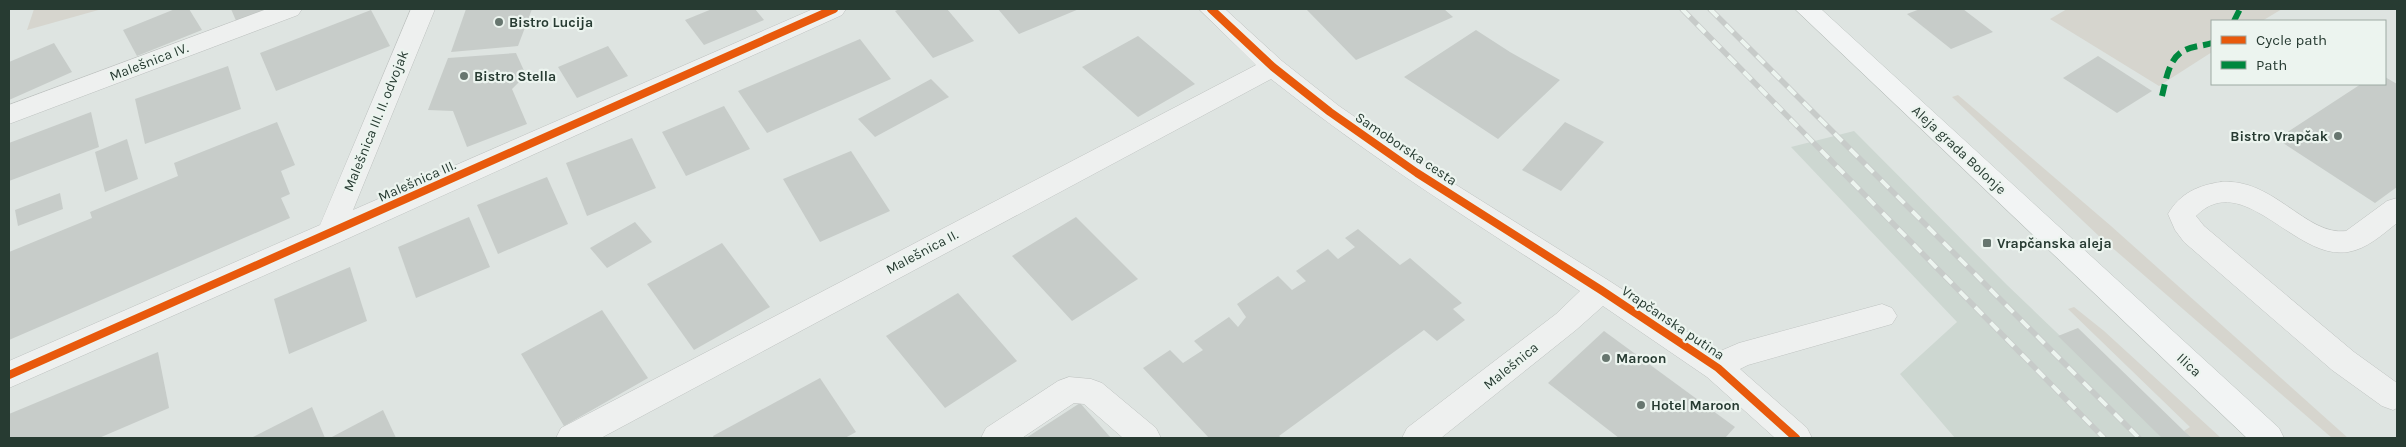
<svg xmlns="http://www.w3.org/2000/svg" width="2406" height="447" font-family="Karla,sans-serif">
	<rect width="100%" height="100%" fill="#dee4e1"/>
	<!-- built -->
	<path fill="#cdd7d1" d="M1854,131L2007,285L2167,438H1955L1900,374L1957,322L1791,147Z"/>
	<!-- green -->
	<g fill="#d6d5ce">
		<path d="M34,9H102L27,30Z"/>
		<path d="M2067,9H2282L2262,21H2212V52L2159,86L2050,19Z"/>
		<path d="M1958,95L2111,226L2348,438H2332L2101,238L1952,97Z"/>
		<path d="M2074,307L2104,331L2221,438H2192L2184,431L2190,427L2068,309Z"/>
	</g>
	<!-- building -->
	<g fill="#c7ccc9">
		<path d="M175,9H189L202,30L137,56L123,30Z"/>
		<path d="M231,9H273L237,23Z"/>
		<path d="M466,9H532L518,46L451,52Z"/>
		<path d="M712,9H755L764,20L704,45L685,20Z"/>
		<path d="M900,9H947L974,41L933,58L895,11Z"/>
		<path d="M998,9H1079L1019,34Z"/>
		<path d="M1306,9H1444L1453,17L1356,60Z"/>
		<path d="M1920,9H1963L1993,32L1951,49L1907,14Z"/>
		<path d="M371,10L390,46L276,91L260,53Z"/>
		<path d="M1476,30L1510,52L1560,80L1498,139L1404,77Z"/>
		<path d="M1138,36L1195,84L1138,117L1082,67Z"/>
		<path d="M860,39L891,79L767,133L738,91Z"/>
		<path d="M54,43L72,72L9,100V62Z"/>
		<path d="M608,46L628,76L577,98L558,67Z"/>
		<path d="M516,53L526,75L512,89L527,124L467,147L453,111L428,110L448,58Z"/>
		<path d="M2098,56L2152,91L2117,113L2063,78Z"/>
		<path d="M228,66L241,109L145,144L135,99Z"/>
		<path d="M2385,77L2397,84V187L2375,203L2277,139L2361,84H2385Z"/>
		<path d="M931,79L949,97L875,137L858,119Z"/>
		<path d="M724,106L750,149L686,176L662,132Z"/>
		<path d="M91,112L99,147L9,181V143Z"/>
		<path d="M277,122L295,165L281,171L290,194L281,198L290,218L9,340V252L92,218L90,212L178,176L174,163Z"/>
		<path d="M1565,122L1604,142L1561,191L1522,170Z"/>
		<path d="M632,138L656,188L587,216L566,163Z"/>
		<path d="M127,139L138,179L105,192L95,152Z"/>
		<path d="M851,151L890,211L820,242L783,179Z"/>
		<path d="M547,177L568,224L498,254L477,205Z"/>
		<path d="M60,193L63,209L18,226L15,210Z"/>
		<path d="M469,217L490,267L416,298L398,247Z"/>
		<path d="M1076,217L1138,279L1072,321L1012,256Z"/>
		<path d="M635,222L652,242L607,268L590,248Z"/>
		<path d="M1358,229L1400,265L1410,258L1462,303L1453,309L1465,320L1437,341L1424,330L1279,436L1282,438H1209L1143,368L1170,350L1183,363L1203,350L1194,341L1229,317L1238,327L1246,317L1237,304L1278,276L1292,290L1306,281L1296,271L1328,249L1338,259L1355,247L1345,238Z"/>
		<path d="M722,243L770,307L694,350L647,284Z"/>
		<path d="M350,267L367,321L289,354L274,299Z"/>
		<path d="M958,293L1017,361L945,408L886,336Z"/>
		<path d="M602,310L648,378L564,426L521,354Z"/>
		<path d="M2078,328L2184,431L2192,438H2162L2058,336Z"/>
		<path d="M1604,331L1735,427L1725,438H1619L1548,383Z"/>
		<path d="M158,352L169,408L99,438H9V414Z"/>
		<path d="M820,378L856,432L845,438H714L713,436Z"/>
		<path d="M1080,403L1111,438H1026Z"/>
		<path d="M312,407L325,438H251Z"/>
		<path d="M383,410L396,438H330Z"/>
	</g>
	<g fill="none" stroke-linecap="round" stroke-linejoin="round">
		<defs>
			<g id="minor">
				<path d="M267,9H302L298,15L9,124V105Z"/>
				<path d="M411,9H435L353,210L813,9H846L842,15L340,242L9,388V361L320,225Z"/>
				<path d="M1199,9H1225L1282,61L1339,106L1426,166L1611,282L1718,352L1739,343L1882,304L1892,308L1897,316L1892,324L1748,365L1740,369L1807,428L1812,438H1775L1707,377L1603,306L1576,330L1441,438H1402L1407,428L1556,314L1580,291C1475,223 1369,157 1271,79L601,438H556L561,428L1256,65Z"/>
				<path d="M2221,182C2273,177 2306,236 2346,231L2387,201L2397,198V223C2383,234 2367,249 2348,252C2295,261 2243,168 2196,216L2204,226L2354,352L2397,383V408L2393,410L2382,406L2332,370L2184,242L2175,230L2168,214C2180,193 2199,185 2221,182Z"/>
				<path d="M1069,377L1091,379L1102,383L1156,428L1161,438H1123L1084,404L1074,403L1022,438H981L986,428L1058,381Z"/>
			</g>
			<path id="major" d="M1795,9H1821L2279,428L2284,438H2247Z"/>
		</defs>
		<!-- minor casing -->
		<use href="#minor" stroke="#bec2c0" stroke-width="1"/>
		<!-- major casing -->
		<use href="#major" stroke="#bbc1be" stroke-width="1"/>
		<!-- minor -->
		<use href="#minor" fill="#eef0ef" fill-rule="evenodd"/>
		<!-- major -->
		<use href="#major" fill="#f2f4f4" fill-rule="evenodd"/>
		<defs>
			<g id="rail">
				<path d="M1682,9L2104,438"/>
				<path d="M1710,9L2139,438"/>
			</g>
		</defs>
		<!-- rail casing -->
		<use href="#rail" stroke="#c7cbc9" stroke-width="5.5"/>
		<!-- rail -->
		<use href="#rail" stroke="#ecf4ef" stroke-width="4" stroke-dasharray="11" stroke-linecap="butt"/>
		<!-- quiet -->
		<g stroke="#00873e" stroke-width="6" stroke-dasharray="12 6" stroke-linecap="butt">
			<path d="M2234,21L2240,9"/>
			<path d="M2162,96C2166,81 2168,58 2185,50C2193,46 2203,46 2212,43"/>
		</g>
		<defs>
			<g id="cycleway">
				<path d="M1211,9L1273,67L1330,112L1417,173L1601,290L1718,368L1796,438"/>
				<path d="M9,375L834,9"/>
			</g>
		</defs>
		<!-- cycleway casing -->
		<use href="#cycleway" stroke="#ecf4ef" stroke-width="11"/>
		<!-- cycleway -->
		<use href="#cycleway" stroke="#e8590c" stroke-width="8"/>
	</g>
	<!-- markers -->
	<g fill="#67766f" stroke="#ecf4ef" stroke-width="2">
		<circle cx="499" cy="22" r="5"/>
		<circle cx="464" cy="76" r="5"/>
		<circle cx="2338" cy="136" r="5"/>
		<rect x="1982" y="238" width="10" height="10" rx="2.5"/>
		<circle cx="1606" cy="358" r="5"/>
		<circle cx="1641" cy="405" r="5"/>
	</g>
	<g text-anchor="middle" dominant-baseline="central" stroke-width="4.5" stroke-linejoin="round" paint-order="stroke">
		<!-- poi labels -->
		<g font-size="14" font-weight="bold" fill="#273b32" stroke="#ecf4ef" text-anchor="start">
			<text x="509" y="22">Bistro Lucija</text>
			<text x="474" y="76">Bistro Stella</text>
			<text x="2328" y="136" text-anchor="end">Bistro Vrapčak</text>
			<text x="1997" y="243">Vrapčanska aleja</text>
			<text x="1616" y="358">Maroon</text>
			<text x="1651" y="405">Hotel Maroon</text>
		</g>
		<!-- street labels -->
		<g font-size="14" fill="#273b32" stroke="#ecf4ef">
			<text transform="translate(149 62) rotate(-21)">Malešnica IV.</text>
			<text transform="translate(376 121) rotate(-68)">Malešnica III. II. odvojak</text>
			<text transform="translate(1406 149) rotate(34)">Samoborska cesta</text>
			<text transform="translate(1959 150) rotate(43)">Aleja grada Bolonje</text>
			<text transform="translate(417 181) rotate(-24)">Malešnica III.</text>
			<text transform="translate(922 252) rotate(-28)">Malešnica II.</text>
			<text transform="translate(1673 323) rotate(34)">Vrapčanska putina</text>
			<text transform="translate(2189 365) rotate(43)">Ilica</text>
			<text transform="translate(1511 366) rotate(-39)">Malešnica</text>
		</g>
	</g>
	<!-- border -->
	<rect width="2406" height="447" fill="none" stroke="#273b32" stroke-width="20"/>
	<!-- legend -->
	<rect x="2211" y="20" width="175" height="65" fill="#ecf4ef" stroke="#9daaa3"/>
	<rect x="2221" y="36" width="25" height="8" fill="#e8590c" stroke="#9daaa3"/>
	<text x="2256" y="45" font-size="15" fill="#273b32">Cycle path</text>
	<rect x="2221" y="61" width="25" height="8" fill="#00873e" stroke="#9daaa3"/>
	<text x="2256" y="70" font-size="15" fill="#273b32">Path</text>
</svg>
